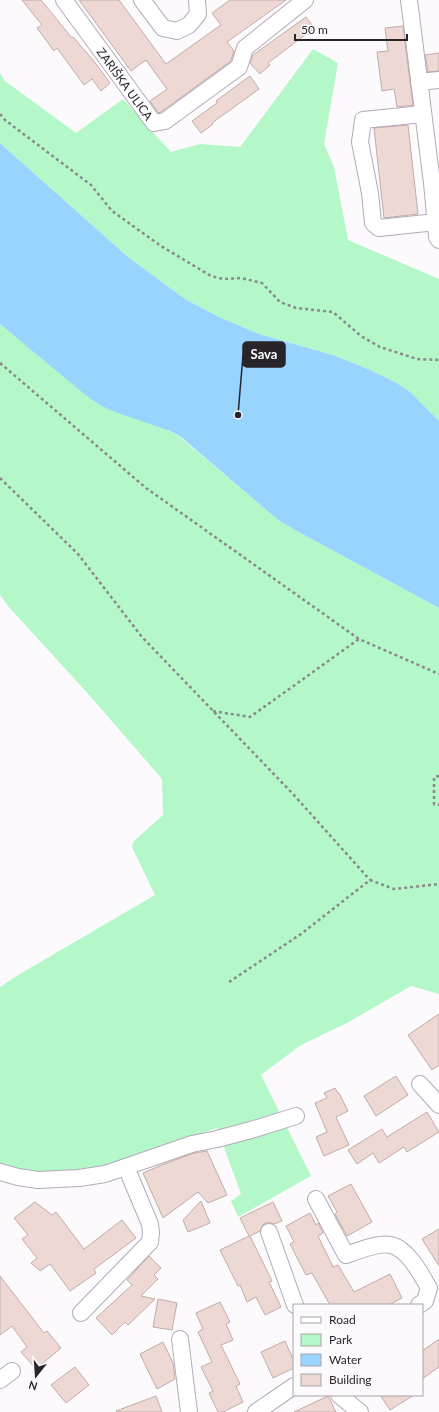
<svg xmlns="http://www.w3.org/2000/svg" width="439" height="1412" font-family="Lato,sans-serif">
	<rect width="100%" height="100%" fill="#fcfafd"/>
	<!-- green -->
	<g fill="#b4f8c9">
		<path d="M313,49L338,63L324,144L334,167L348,240L439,279V421L427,409L395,382L368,369L333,355L259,334L217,316L185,299L128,257L0,143V73L5,81L76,133L123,99L171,152L200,144L240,147Z"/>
		<path d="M0,324L98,404C124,417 155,421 180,437L278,520L295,530L439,608V994L411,986L347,1023L301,1045L261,1075L311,1176L238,1217L231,1201L241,1194L217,1128L101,1169L47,1176L0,1170V987L18,975L155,895L132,847L133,842L163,815L162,779L90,696L8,606L0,595Z"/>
	</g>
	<!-- water -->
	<path fill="#99d4fe" d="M0,143L128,257L185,299L217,316L259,334L333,355L368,369L395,382L410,392L439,421V608L295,530L278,520L181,437L170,431L112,411L98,404L83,393L0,324Z"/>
	<!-- building -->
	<g fill="#edd8d4" stroke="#c0aca8">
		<path d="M22,0H41L72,38L73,37L93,60L110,83L101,91L92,79L84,85L57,48L54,51L37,28L42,25Z"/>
		<path d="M79,0H119L166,64L221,25L212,13L230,0H286L227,42L234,51L231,61L161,112L158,113L150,101L167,89L146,60L131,71Z"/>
		<path d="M306,17L314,28L268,63L270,65L260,74L250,63L253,55Z"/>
		<path d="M403,26L413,105L397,107L394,89L382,91L377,52L388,51L385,28Z"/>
		<path d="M439,53V71L428,72L425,55Z"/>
		<path d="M250,76L259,89L212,123L213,124L201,133L192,121L217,103L216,101Z"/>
		<path d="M408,125L418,214L384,218L374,128Z"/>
		<path d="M439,1014V1065L432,1070L408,1035Z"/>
		<path d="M396,1076L408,1095L376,1116L364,1096Z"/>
		<path d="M335,1088L338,1093H339L348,1111L336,1117L349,1145L324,1156L316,1137L327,1132L315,1103L327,1098L324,1093Z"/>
		<path d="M427,1112L439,1132L407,1152L404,1147L379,1163L373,1153L357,1164L348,1150L382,1129L387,1137Z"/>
		<path d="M207,1151L227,1195L208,1203L198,1192L163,1218L143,1173L164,1164L194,1153Z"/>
		<path d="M351,1184L372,1222L347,1236L335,1214L337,1212L328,1196Z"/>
		<path d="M201,1201L210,1223L188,1232L183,1220Z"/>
		<path d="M35,1202L52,1215L56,1212L84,1249L122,1220L136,1238L94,1269L96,1273L70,1291L50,1264L40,1271L31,1263L37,1258L22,1239L28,1235L14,1218Z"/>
		<path d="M273,1202L282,1221L274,1224L270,1223H265L262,1226L260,1231L250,1236L272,1281L269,1282L281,1307L265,1315L256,1297L247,1302L240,1285L238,1286L220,1250L249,1236L240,1218Z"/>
		<path d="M310,1213L316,1225L318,1223L323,1233L318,1236L333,1267L338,1265L354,1292L390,1274L402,1298L389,1305H330L312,1273L306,1275L290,1244L294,1242L286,1226Z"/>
		<path d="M439,1229V1266L422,1239Z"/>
		<path d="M149,1256L161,1268L154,1275L158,1279L141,1296L155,1299L128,1325L125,1322L112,1335L96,1318L132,1285L127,1280Z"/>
		<path d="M0,1276L44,1333L47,1331L61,1348L36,1369L21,1352L27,1347L12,1326L0,1335Z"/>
		<path d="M158,1299L177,1303L172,1330L153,1327Z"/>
		<path d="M220,1302L230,1322L226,1324L233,1340L221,1345L240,1384L236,1386L243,1402L223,1412H218L209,1393L213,1391L201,1367L212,1362L198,1332L203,1329L196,1313Z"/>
		<path d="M439,1339V1367L422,1379V1351Z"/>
		<path d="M285,1341L294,1361V1368L273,1378L261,1352Z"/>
		<path d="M163,1342L173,1363L175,1379L157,1389L140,1354Z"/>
		<path d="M75,1367L89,1385L66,1403L51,1385Z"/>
		<path d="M380,1395H414L390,1410Z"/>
		<path d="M156,1396L162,1412H117L116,1411Z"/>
		<path d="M328,1396L336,1412H294Z"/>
	</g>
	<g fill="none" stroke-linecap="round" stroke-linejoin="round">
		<defs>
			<g id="street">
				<path d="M64,0L154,123L165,121L239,67L245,48L305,0"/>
				<path d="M142,0L163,28L177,31L189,25L198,14L197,0"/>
				<path d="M409,0L432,183L437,237L439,240"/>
				<path d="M419,82L439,80"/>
				<path d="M423,114L363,120L360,142L370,193L373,223L379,228L436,222"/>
				<path d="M420,1084L439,1105"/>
				<path d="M0,1172L18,1177L38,1180L79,1178L105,1174L192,1144L217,1139L251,1130L296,1116"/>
				<path d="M316,1199L346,1255C357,1251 380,1242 391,1245C408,1249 421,1274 429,1288L425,1301L419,1305"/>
				<path d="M269,1232L295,1305"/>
				<path d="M81,1313L150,1242L151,1233L150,1224L126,1167"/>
				<path d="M180,1339L189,1412"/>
				<path d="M0,1380L12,1371"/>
				<path d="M339,1395L360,1412"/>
				<path d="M256,1412L294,1386"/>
			</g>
		</defs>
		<!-- street casing -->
		<use href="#street" stroke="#b4aab9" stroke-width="18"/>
		<!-- path -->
		<g stroke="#8b898d" stroke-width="2.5" stroke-dasharray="3 3" stroke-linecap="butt">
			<path d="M0,114L5,120L91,185L112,211L161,246L211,276L223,279L241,278L262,283L280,302L296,308L333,312L361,336L380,347L417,359L439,360"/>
			<path d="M0,363L146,488L359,639L439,674"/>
			<path d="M0,478L78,554L142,637L293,794L370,880"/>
			<path d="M213,711L250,717L359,639"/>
			<path d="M439,776L434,777V804L439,805"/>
			<path d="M229,982L301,934L370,880L394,889L439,884"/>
		</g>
		<!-- street -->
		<use href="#street" stroke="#fff" stroke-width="16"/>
	</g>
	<g text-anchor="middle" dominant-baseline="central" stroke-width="3" stroke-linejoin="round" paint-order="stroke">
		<!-- street labels -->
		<g font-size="12" fill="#28252a" stroke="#fcfafd">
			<text transform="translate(125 84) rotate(54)">ZARIŠKA ULICA</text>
		</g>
	</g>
	<!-- callouts -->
	<path fill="none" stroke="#28252a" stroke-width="1.5" d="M238 415L243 355"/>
	<circle fill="#28252a" stroke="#fcfafd" stroke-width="1.5" cx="238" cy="415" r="4"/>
	<rect fill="#28252a" stroke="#28252a" stroke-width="1.5" x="243" y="342" width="42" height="25" rx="4"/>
	<g font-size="13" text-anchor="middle" font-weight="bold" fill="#fff">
		<text x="264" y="359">Sava</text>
	</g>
	<!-- legend -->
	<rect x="293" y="1304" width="130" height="92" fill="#fcfafd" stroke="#a7a5a9"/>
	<rect x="301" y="1317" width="20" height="6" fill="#ffffff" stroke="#a7a5a9"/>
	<text x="329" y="1324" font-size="12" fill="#28252a">Road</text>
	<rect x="301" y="1334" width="20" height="12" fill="#b4f8c9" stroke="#a7a5a9"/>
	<text x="329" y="1344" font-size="12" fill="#28252a">Park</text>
	<rect x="301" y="1354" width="20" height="12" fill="#99d4fe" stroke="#a7a5a9"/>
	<text x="329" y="1364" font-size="12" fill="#28252a">Water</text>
	<rect x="301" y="1374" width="20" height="12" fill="#edd8d4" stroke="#a7a5a9"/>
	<text x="329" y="1384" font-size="12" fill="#28252a">Building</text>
	<!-- north arrow -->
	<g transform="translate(36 1376) rotate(197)" stroke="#fcfafd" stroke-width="3" paint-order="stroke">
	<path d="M0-3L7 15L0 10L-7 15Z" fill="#28252a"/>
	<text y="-6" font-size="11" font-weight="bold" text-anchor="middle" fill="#28252a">N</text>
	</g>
	<!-- scale -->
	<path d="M295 34v6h112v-6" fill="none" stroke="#28252a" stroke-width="2"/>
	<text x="301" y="34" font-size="12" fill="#28252a" stroke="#fcfafd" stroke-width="3" paint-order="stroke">50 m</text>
</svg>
